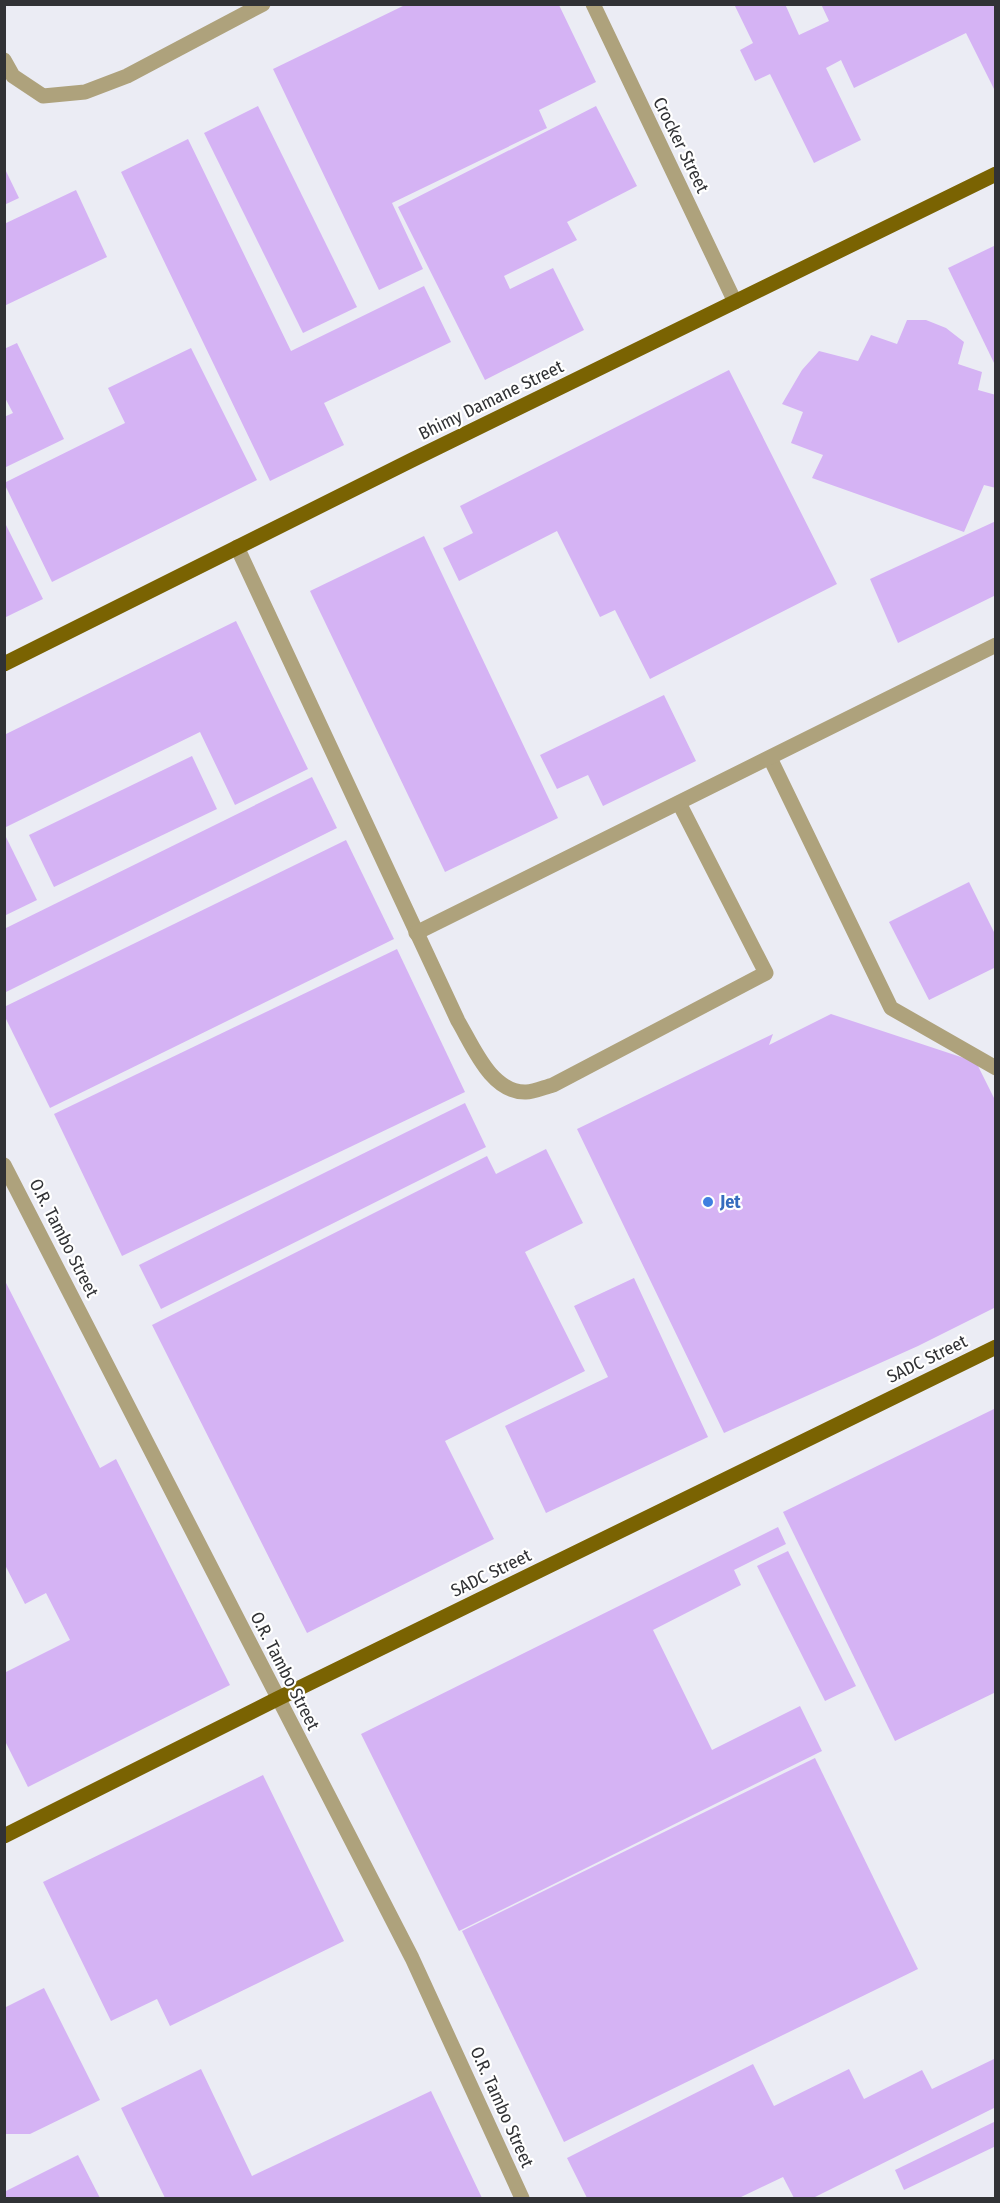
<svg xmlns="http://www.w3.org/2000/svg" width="1000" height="2203" font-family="'Fira Sans Condensed',sans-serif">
	<rect width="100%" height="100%" fill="#ebecf4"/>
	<!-- building -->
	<g fill="#d5b3f4">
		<path d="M734,4H785L799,35L829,21L821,4H996V93L966,33L854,88L841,60L826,68L861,140L814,163L770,74L755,81L740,50L753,43Z"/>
		<path d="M405,5H559L596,82L539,110L547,128L392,203L423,269L379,290L273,69Z"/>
		<path d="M258,106L357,307L303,333L204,133Z"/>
		<path d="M596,106L637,186L567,222L577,240L504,276L510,289L553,268L584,330L485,380L398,207Z"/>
		<path d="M188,139L291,351L424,286L451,342L324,403L344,445L270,481L121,172Z"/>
		<path d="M4,167L19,198L4,205Z"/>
		<path d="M76,190L107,257L4,306V224Z"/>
		<path d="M996,245V367L948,268Z"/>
		<path d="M907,320H926L946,328L964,342L958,364L982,372L978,390L996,395V488L984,485L964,532L812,478L823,455L791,443L803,412L782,404L802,370L819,351L858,361L871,335L897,344Z"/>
		<path d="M17,343L64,439L4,468V417L13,413L4,396V349Z"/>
		<path d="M191,348L257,480L52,582L4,483L125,423L108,388Z"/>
		<path d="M729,370L837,584L650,679L615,610L600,617L557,531L459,581L443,548L473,533L460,506Z"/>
		<path d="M4,521L43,599L4,618Z"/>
		<path d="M996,521V595L898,643L870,579Z"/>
		<path d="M424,536L558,818L445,872L310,591Z"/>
		<path d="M236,621L308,769L235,805L200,732L4,828V735Z"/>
		<path d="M664,695L696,761L603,806L588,775L557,789L540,755Z"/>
		<path d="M192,756L217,809L54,887L29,835Z"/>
		<path d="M312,777L337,828L4,993V929Z"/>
		<path d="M4,833L37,900L4,916Z"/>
		<path d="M346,840L394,939L50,1108L4,1015V1007Z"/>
		<path d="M969,882L996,936V967L929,1000L889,922Z"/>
		<path d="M397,949L465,1092L122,1256L54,1114Z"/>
		<path d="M831,1014L976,1062L996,1102V1307L918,1346L724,1433L577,1129L773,1034L769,1045Z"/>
		<path d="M465,1103L486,1147L161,1309L139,1265Z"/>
		<path d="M546,1149L583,1223L525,1252L585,1371L445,1441L494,1539L307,1633L152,1325L487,1156L496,1174Z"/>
		<path d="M634,1278L708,1437L546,1513L505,1426L608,1377L574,1306Z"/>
		<path d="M4,1279L100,1468L116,1459L230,1685L28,1787L4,1739V1673L70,1640L46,1593L25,1604L4,1563Z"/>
		<path d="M996,1408V1692L895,1741L783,1512Z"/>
		<path d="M778,1527L786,1544L734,1570L741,1585L653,1630L712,1750L800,1706L822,1751L459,1931L361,1734Z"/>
		<path d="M788,1551L856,1686L825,1701L757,1566Z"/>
		<path d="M815,1758L918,1969L564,2142L462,1931Z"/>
		<path d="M263,1775L344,1941L170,2026L157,1999L111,2021L43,1882Z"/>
		<path d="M44,1988L100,2100L30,2134H5L4,2008Z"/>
		<path d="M996,2058V2107L813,2198H794L783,2177L739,2198H587L567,2158L753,2064L774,2106L849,2069L864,2099L922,2070L932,2089Z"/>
		<path d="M201,2069L252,2176L431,2091L482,2198H165L121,2108Z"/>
		<path d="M996,2121V2146L904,2190L895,2170Z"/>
		<path d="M78,2155L100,2198H4V2192Z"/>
	</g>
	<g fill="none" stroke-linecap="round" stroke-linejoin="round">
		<!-- minor -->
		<g stroke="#aea27c" stroke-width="15">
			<path d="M593,4L735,302"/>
			<path d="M4,60L13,76L43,96L85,92L127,76L263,4"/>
			<path d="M237,547L458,1021C473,1046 491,1093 526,1092C534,1092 545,1087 553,1085L766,973L679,803"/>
			<path d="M770,758L891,1008L996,1068"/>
			<path d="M416,933L996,645"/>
			<path d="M4,1165L412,1958L522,2198"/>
		</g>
		<!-- major -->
		<g stroke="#7a6302" stroke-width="15">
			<path d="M4,664L412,460L996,174"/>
			<path d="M4,1836L277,1699L996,1347"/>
		</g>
	</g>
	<!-- markers -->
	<circle fill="#3f7fe0" stroke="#fff" stroke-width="2" cx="708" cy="1202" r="6"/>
	<g text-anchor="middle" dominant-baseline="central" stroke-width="4.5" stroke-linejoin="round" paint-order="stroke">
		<!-- street labels -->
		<g font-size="18" fill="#313235" stroke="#fff">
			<text transform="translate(681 145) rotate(64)">Crocker Street</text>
			<text transform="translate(491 400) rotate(-26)">Bhimy Damane Street</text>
			<text transform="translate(64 1238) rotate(63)">O.R. Tambo Street</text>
			<text transform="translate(927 1359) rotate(-26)">SADC Street</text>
			<text transform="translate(491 1573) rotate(-26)">SADC Street</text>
			<text transform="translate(285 1671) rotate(63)">O.R. Tambo Street</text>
			<text transform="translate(502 2107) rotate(66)">O.R. Tambo Street</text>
		</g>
		<!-- shop labels -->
		<g font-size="18" font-weight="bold" fill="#366cbe" stroke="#fff" text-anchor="start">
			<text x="720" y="1202">Jet</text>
		</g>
	</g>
	<!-- border -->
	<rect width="1000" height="2203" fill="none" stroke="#313235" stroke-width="12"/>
</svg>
